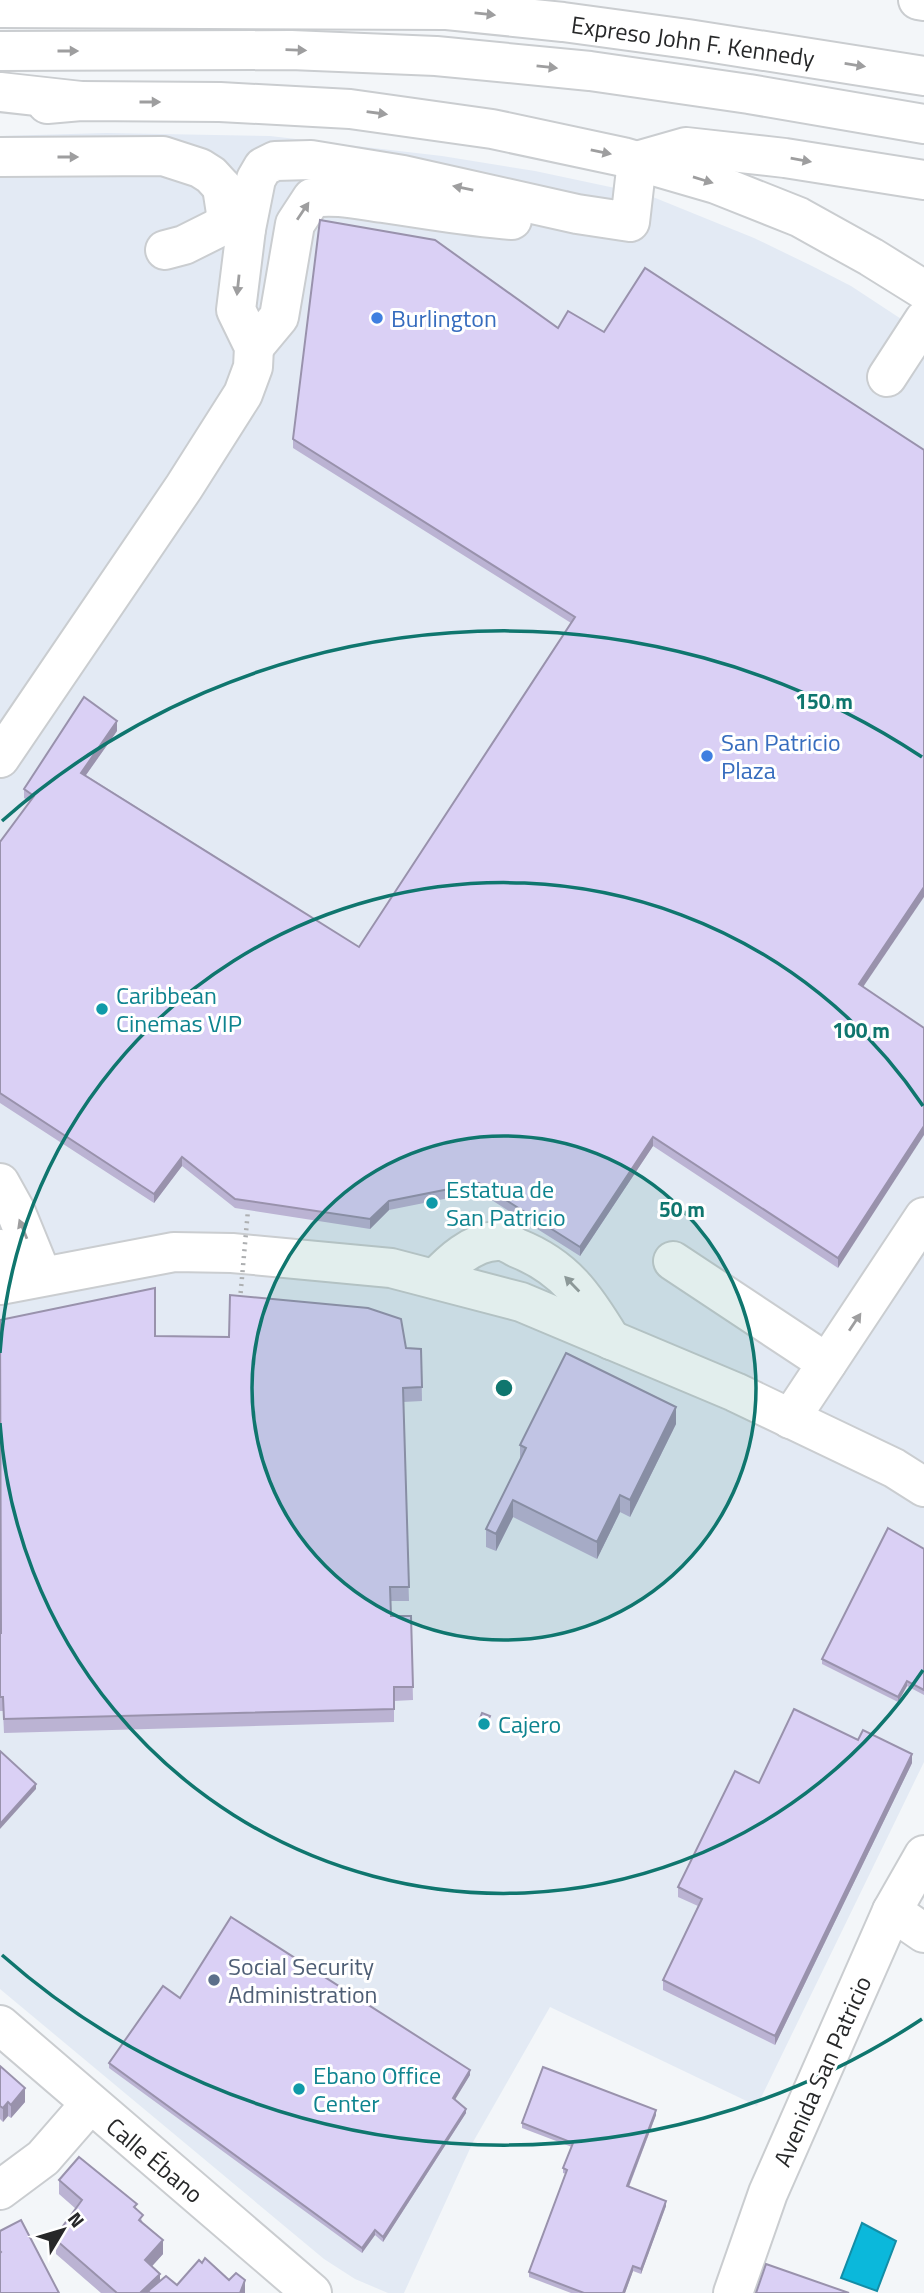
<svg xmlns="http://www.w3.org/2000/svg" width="924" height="2293" font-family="'Titillium Web',sans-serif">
	<rect width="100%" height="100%" fill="#f3f6f9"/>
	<!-- built -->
	<path fill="#e3eaf4" d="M106,133L270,136L442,156L535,171L648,195L754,238L812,266L851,286L924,334V1762L757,2106L550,2007L473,2142L404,2293H388L355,2279L324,2259L0,1989V136Z"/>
	<!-- water -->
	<path fill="#0bb8db" stroke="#138da6" stroke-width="2" d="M862,2223L896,2241L877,2291L841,2278Z"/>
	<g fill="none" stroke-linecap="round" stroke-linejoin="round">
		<defs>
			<g id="minor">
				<path d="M47,104L81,101L220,102L350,109L492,129L623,157L716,184L799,217L871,257L924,290"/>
				<path d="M0,157L163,156L200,168L211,175L222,187L246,229"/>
				<path d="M165,250L184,245L222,226L226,213L222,187"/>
				<path d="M254,347L279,317L295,224L312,198C335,194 360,200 383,203C426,209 469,217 512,220"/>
				<path d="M887,377L924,320"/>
				<path d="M0,758L184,487L243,394L253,367L254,347L236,310L246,229L256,179L263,167L275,161L311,160L403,175L577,214L630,222L637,161"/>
				<path d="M0,1183L15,1210L42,1276"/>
				<path d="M0,1249L11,1282"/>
				<path d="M673,1261L827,1363"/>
				<path d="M435,1279C451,1262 472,1242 497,1241C504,1240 512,1245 517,1248C565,1267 585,1297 611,1340"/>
				<path d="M0,1285L174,1252L232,1253L391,1268L521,1302L735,1392L894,1468L924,1487"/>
				<path d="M790,1419L924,1217"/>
				<path d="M892,1911L924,1933"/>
				<path d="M0,2025L312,2293"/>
				<path d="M0,2190L43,2158L90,2104"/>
			</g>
			<path id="major" d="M733,2293L768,2193L892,1911L924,1855"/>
			<g id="highway">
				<path d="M918,0L924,1"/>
				<path d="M0,8L447,10L563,22L688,39L924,76"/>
				<path d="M0,51L291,50L436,56L590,71L749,94L924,124"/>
				<path d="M0,92L81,101"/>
				<path d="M637,161L686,147L785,158L924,180"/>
			</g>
		</defs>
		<!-- minor casing -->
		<use href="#minor" stroke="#cacdd0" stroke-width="42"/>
		<!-- major casing -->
		<use href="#major" stroke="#cacdd0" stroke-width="42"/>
		<!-- highway casing -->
		<use href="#highway" stroke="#cacdd0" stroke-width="42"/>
		<!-- minor -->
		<use href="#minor" stroke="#fff" stroke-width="38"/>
		<!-- major -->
		<use href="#major" stroke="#fff" stroke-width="38"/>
		<!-- highway -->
		<use href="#highway" stroke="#fff" stroke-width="38"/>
		<!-- path-bridge -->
		<path stroke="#adafb1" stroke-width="4.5" stroke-dasharray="2 5" stroke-linecap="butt" d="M240,1300L248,1210"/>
	</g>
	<!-- wall -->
	<g fill="#bbb3d3">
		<path d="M320,220L864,987L838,1268L653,1146L580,1256L479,1192L389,1210L370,1229L235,1208L182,1166L154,1203L0,1103V842L30,802L24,798V789L117,731L86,775L359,947L571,623L293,448V439Z"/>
		<path d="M155,1336L421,1349L422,1401L403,1402L409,1601H390L391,1616H411L413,1700L394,1701V1722L4,1733L3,1711H0V1633Z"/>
		<path d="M676,1424L630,1517L620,1512L597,1559L513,1517L496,1551L486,1547V1529L520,1460V1445Z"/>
		<path d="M924,1549V1695L907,1686L898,1702L822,1664V1659Z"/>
		<path d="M479,1721H490L486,1729L479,1726Z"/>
		<path d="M858,1740L912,1763L775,2045L663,1990V1980L698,1906L678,1897V1887L759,1783Z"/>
		<path d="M180,1998L470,2075L455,2099L466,2113L383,2242L375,2235L362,2253L109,2068V2063Z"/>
		<path d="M0,2066L25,2102L11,2118L8,2116L3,2122L0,2119Z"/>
		<path d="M656,2115L629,2187L666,2206L641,2274L633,2271L625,2293H571L529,2277V2272L566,2174L563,2173V2168L572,2147L522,2128V2123Z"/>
		<path d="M59,2180L137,2210L143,2223L163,2254L152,2266L160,2281L177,2285L245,2293H101L56,2254V2240L63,2232V2226L76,2209L59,2194Z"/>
	</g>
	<!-- shaded-wall -->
	<g fill="#9992ac">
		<path d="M117,721V731L81,782V773Z"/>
		<path d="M924,887V897L859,993V984Z"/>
		<path d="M924,1126V1135L838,1268V1258Z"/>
		<path d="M653,1137V1146L580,1256V1247Z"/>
		<path d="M182,1157V1166L154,1203V1194Z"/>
		<path d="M389,1201V1210L370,1229V1219Z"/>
		<path d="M676,1407V1424L630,1517V1500Z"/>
		<path d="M620,1495V1512L597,1559V1542Z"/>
		<path d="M513,1500V1517L496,1551V1534Z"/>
		<path d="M907,1681V1686L898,1702V1697Z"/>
		<path d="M912,1754V1763L775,2045V2036Z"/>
		<path d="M36,1784V1789L0,1829V1824Z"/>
		<path d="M470,2070V2075L453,2103V2098Z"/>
		<path d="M25,2088V2102L11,2118V2105Z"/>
		<path d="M8,2102V2116L3,2122V2108Z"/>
		<path d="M466,2109V2113L383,2242V2237Z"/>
		<path d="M656,2110V2115L627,2191V2186Z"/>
		<path d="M666,2201V2206L641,2274V2269Z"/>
		<path d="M375,2230V2235L362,2253V2248Z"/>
		<path d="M163,2240V2254L145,2274V2260Z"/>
		<path d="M633,2266V2271L625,2293H623Z"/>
		<path d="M160,2274V2288L148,2291V2293H140Z"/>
		<path d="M245,2280V2293H240Z"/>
	</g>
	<!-- building -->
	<g fill="#dad0f5" stroke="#9992ac" stroke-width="2">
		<path d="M320,220L435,240L558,328L568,311L604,332L645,268L924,450V887L859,984L924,1028V1126L838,1258L653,1137L580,1247L479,1183L389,1201L370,1219L235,1199L182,1157L154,1194L0,1093V842L34,796L24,789L84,697L117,721L81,773L359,947L575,617L293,439Z"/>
		<path d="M155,1288V1336L229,1337L230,1295L368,1308L401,1319L406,1348L421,1349L422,1387L403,1388L409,1587H390L391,1616H411L413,1687H394V1709L4,1719L3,1697H0V1633H1L0,1320Z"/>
		<path d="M566,1353L676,1407L630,1500L620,1495L597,1542L513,1500L496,1534L486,1529L526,1448L520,1445Z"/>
		<path d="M888,1528L924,1549V1690L907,1681L898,1697L822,1659Z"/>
		<path d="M794,1709L858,1740L863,1730L912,1754L775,2036L663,1980L702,1899L678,1887L735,1771L759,1783Z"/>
		<path d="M482,1713L490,1716L486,1725L479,1721Z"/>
		<path d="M0,1751L36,1784L0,1824Z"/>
		<path d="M231,1917L470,2070L453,2098L466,2109L383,2237L375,2230L362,2248L109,2063L163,1986L180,1998Z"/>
		<path d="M0,2066L25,2088L11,2105L8,2102L3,2108L0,2106Z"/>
		<path d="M543,2067L656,2110L627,2186L666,2201L641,2269L633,2266L623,2293H584L529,2272L567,2170L563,2168L573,2143L522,2123Z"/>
		<path d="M79,2157L137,2204L134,2207L143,2215L139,2220L163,2240L145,2260L160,2274L140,2293H117L56,2240L66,2228L63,2226L82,2200L59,2180Z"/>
		<path d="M21,2220L59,2293H0V2253L1,2252L0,2251V2231Z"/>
		<path d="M205,2258L229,2280L236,2273L245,2280L240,2293H150L148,2291L166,2276L177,2285L199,2260L202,2263Z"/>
		<path d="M766,2264L849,2293H756Z"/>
	</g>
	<!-- one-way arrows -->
	<defs><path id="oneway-solid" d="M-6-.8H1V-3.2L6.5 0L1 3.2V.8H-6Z" transform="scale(1.75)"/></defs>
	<g fill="#9e9e9f">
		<use href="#oneway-solid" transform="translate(485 14) rotate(6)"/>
		<use href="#oneway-solid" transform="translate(296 50) rotate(2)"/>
		<use href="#oneway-solid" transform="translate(68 51)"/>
		<use href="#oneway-solid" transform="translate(855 65) rotate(9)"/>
		<use href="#oneway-solid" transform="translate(547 67) rotate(6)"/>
		<use href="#oneway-solid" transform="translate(150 102)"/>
		<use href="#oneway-solid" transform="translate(377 113) rotate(8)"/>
		<use href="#oneway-solid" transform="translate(601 152) rotate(12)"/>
		<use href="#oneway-solid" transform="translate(68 157)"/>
		<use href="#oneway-solid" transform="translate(801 160) rotate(10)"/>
		<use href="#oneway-solid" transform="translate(703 180) rotate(17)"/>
		<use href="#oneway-solid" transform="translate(463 188) rotate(-168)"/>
		<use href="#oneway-solid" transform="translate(303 211) rotate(-56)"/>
		<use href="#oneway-solid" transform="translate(238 285) rotate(96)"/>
		<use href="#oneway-solid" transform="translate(23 1229) rotate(-112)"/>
		<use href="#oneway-solid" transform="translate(572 1284) rotate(-134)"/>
		<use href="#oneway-solid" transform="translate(855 1322) rotate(-56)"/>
	</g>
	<!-- distance rings -->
	<circle cx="504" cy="1388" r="252" fill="#0f766e" fill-opacity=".12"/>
	<g fill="none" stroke="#0f766e" stroke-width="3.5">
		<circle cx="504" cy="1388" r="252"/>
		<path d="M923 1670A505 505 0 0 1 0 1423M0 1353A505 505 0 0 1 923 1106"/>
		<path d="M922 2019A757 757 0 0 1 2 1955M2 821A757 757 0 0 1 922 757"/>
	</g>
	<!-- markers -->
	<g fill="#3f7fe0" stroke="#fff" stroke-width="2.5">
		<circle cx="377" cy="318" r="7"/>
		<circle cx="707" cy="756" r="7"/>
	</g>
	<g fill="#0f9aa8" stroke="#fff" stroke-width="2.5">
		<circle cx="102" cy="1009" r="7"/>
		<circle cx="432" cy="1203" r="7"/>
		<circle cx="484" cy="1724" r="7"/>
		<circle cx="299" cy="2089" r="7"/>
	</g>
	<circle fill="#5c6f8a" stroke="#fff" stroke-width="2.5" cx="214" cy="1980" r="7"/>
	<g text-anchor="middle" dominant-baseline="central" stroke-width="6" stroke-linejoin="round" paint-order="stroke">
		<!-- street labels -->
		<g font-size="24" fill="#272829" stroke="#fff">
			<text transform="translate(693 41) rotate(8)">Expreso John F. Kennedy</text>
			<text transform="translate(822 2071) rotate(-66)">Avenida San Patricio</text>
			<text transform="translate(155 2160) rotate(40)">Calle Ébano</text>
		</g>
		<!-- shop labels -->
		<g font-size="24" fill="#366cbe" stroke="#fff" text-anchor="start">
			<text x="391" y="318">Burlington</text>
			<text x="721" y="742">San Patricio<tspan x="721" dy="28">Plaza</tspan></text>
		</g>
		<!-- culture labels -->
		<g font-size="24" fill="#0d838f" stroke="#fff" text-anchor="start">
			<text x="116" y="995">Caribbean<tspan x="116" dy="28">Cinemas VIP</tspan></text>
			<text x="446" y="1189">Estatua de<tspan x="446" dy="28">San Patricio</tspan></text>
			<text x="498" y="1724">Cajero</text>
			<text x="313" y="2075">Ebano Office<tspan x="313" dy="28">Center</tspan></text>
		</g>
		<!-- service labels -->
		<g font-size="24" fill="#4e5e75" stroke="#fff" text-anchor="start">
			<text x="228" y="1966">Social Security<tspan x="228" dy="28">Administration</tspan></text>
		</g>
	</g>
	<circle cx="504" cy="1388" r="10" fill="#0f766e" stroke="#fff" stroke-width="3.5"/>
	<g font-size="21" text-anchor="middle" font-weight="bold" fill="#0f766e" stroke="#fff" stroke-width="6" stroke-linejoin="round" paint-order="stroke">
		<text x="824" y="709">150 m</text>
		<text x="861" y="1038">100 m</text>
		<text x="682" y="1217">50 m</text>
	</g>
	<!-- north arrow -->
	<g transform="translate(63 2230) rotate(52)" stroke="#ffffff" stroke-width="5" paint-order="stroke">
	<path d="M0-5L12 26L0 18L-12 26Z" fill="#272829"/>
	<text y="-10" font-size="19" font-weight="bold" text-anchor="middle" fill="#272829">N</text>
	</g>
</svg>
